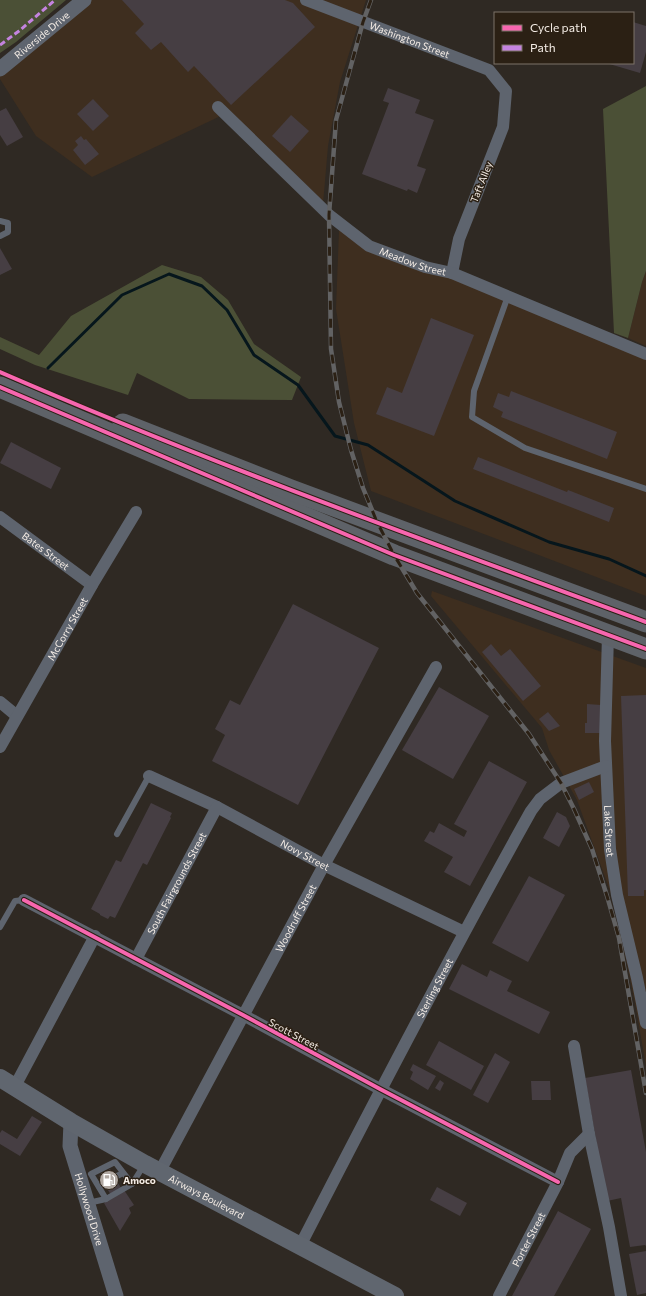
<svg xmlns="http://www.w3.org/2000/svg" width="646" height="1296" font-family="Commissioner,sans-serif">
	<rect width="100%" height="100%" fill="#2f2923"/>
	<!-- built -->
	<g fill="#3e2e1f">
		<path d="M91,0H366L340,82L328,146L323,204L229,112L92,177L36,136L0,79V76Z"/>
		<path d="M339,230L646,358V596L371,491L354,423L336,309Z"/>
		<path d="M646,271V346L628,338L642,282Z"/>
		<path d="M432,591L646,668V1066L635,1003L614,902L577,800L549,750L542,728L431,596Z"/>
	</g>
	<!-- green -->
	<g fill="#4b5036">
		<path d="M0,0H66L16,42L0,53Z"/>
		<path d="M646,86V271L642,282L628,338L614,333L603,109Z"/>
		<path d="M162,265L201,277L228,300L254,344L301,377L292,400L189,399L137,373L128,395L35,365L0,349V337L39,355L71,316Z"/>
	</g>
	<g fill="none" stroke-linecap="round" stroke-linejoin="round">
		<!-- stream -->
		<path stroke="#06161c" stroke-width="3" d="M48,368L122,295L169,274L202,286L227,310L254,355L298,385L335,436L368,445L455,501L549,542L609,559L646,576"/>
	</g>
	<!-- building -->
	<g fill="#463e43">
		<path d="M122,0H285L293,3L315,27L231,105L194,66L188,72L161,42L151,50L135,33L144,24Z"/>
		<path d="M633,22L646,26V52L640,73L606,63H633Z"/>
		<path d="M388,88L420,100L415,113L434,120L417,166L426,169L417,193L408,189L407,191L362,174L389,103L383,101Z"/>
		<path d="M93,99L109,116L93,131L77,114Z"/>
		<path d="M6,108L23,137L7,146L0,135V111Z"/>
		<path d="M291,115L309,131L290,152L272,136Z"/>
		<path d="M81,136L84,140L86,139L99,154L85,165L73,150L78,145L75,141Z"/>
		<path d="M0,248L12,269L0,275Z"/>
		<path d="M431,318L474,335L434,436L376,414L387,387L402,393Z"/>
		<path d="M511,391L617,432L607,459L501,417L503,412L493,407L498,393L509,397Z"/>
		<path d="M11,442L61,468L51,489L0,463Z"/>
		<path d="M478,457L567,492L568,490L614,508L609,522L473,469Z"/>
		<path d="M293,604L379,648L298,805L212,761L225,735L215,729L230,700L240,705Z"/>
		<path d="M491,644L501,656L510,649L541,686L523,701L482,652Z"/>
		<path d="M439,687L489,716L453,779L402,750Z"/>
		<path d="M646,695V890H644V896H628L621,696Z"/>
		<path d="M587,704L601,705V733H585V723H587Z"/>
		<path d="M548,712L560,726L549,731L539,719Z"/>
		<path d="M489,761L527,782L470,886L444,872L453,857L424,841L430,831L434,833L439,823L464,837L467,831L454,824Z"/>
		<path d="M589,782L594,792L579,800L574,789Z"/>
		<path d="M151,803L172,813L170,817L171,818L147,865L143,863L115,918L110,916L108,919L100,915V914L91,909L116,860L121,862Z"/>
		<path d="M557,812L566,817L570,826L559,847L543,838Z"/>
		<path d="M529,876L565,895L528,962L492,943Z"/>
		<path d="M462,964L487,977L490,970L512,981L507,991L550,1012L539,1034L449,989Z"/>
		<path d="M439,1041L484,1066L471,1090L426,1065Z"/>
		<path d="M495,1053L510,1062L488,1103L473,1095Z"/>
		<path d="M413,1064L436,1076L428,1090L410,1079L413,1072L410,1070Z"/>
		<path d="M631,1070L646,1152V1246L645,1245L630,1247L621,1198L607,1201L585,1078Z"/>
		<path d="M440,1080L444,1083L440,1091L435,1088Z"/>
		<path d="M531,1081H550L551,1100H532Z"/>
		<path d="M32,1116L42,1122L20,1156L0,1144V1133L2,1130L17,1139Z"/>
		<path d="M110,1169L121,1188L111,1195L99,1176Z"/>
		<path d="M437,1187L467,1203L460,1216L430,1200Z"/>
		<path d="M124,1190L134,1205L129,1208L131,1213L120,1231L104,1203Z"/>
		<path d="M558,1211L591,1229L554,1296H512Z"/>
		<path d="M646,1251V1293L637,1295L629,1254Z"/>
	</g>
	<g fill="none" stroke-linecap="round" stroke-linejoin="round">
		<!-- service -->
		<g stroke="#5e646e" stroke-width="6">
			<path d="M0,221L8,223V232L0,236"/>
			<path d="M508,296L474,391L472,417L525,448L646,489"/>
			<path d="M117,834L149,776"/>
			<path d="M0,927L15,901L24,900"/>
			<path d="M115,1177L123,1173"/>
			<path d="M106,1199L132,1184L144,1165"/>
			<path d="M88,1203L106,1199L91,1174L115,1162L132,1184"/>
		</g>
		<!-- minor -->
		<g stroke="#5e646e" stroke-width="12">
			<path id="s1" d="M306,0L489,70L506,91L503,127L459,239L452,273"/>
			<path id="s2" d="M218,107L329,215L369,246L425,267L452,273L646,354"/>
			<path id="s3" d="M0,517L92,585"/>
			<path id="s4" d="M608,635L605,741L610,849L617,895L637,978L646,1023"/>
			<path d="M0,702L17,716"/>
			<path id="s5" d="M0,747L92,585L136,512"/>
			<path id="s6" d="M149,776L217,807L324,865L464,932"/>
			<path d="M24,900L243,1015L380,1089L558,1182"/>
			<path id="s7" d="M136,959L217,807"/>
			<path d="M574,1046L589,1134L609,1227L621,1296"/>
			<path d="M14,1088L95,936"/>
			<path id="s8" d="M160,1171L324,865L436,667"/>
			<path id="s9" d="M300,1246C375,1100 451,954 531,811L540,799L561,783L606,766"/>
			<path id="s10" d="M499,1296L558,1182L570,1153L589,1134"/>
		</g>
		<!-- tertiary -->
		<g stroke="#5e646e" stroke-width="15">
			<path id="s11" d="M0,69L84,0"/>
			<path id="s12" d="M71,1122L70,1146L116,1296"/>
		</g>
		<!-- secondary -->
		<path stroke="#60666f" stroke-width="18" id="s13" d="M0,1078L71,1122L145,1164L395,1296"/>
		<!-- trunk -->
		<g stroke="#5e6268" stroke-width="21">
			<path d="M0,387L394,555L646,649"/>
			<path d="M123,424L291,490L646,622"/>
		</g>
		<defs>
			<path id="rail" d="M371,0L363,22L336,120L329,215L331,349L339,402L351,450L363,488L377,522L394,555L417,593L529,734L561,783L574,809L592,849L607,896L619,938L646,1093"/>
		</defs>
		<!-- rail casing -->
		<use href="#rail" stroke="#626263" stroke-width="4.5"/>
		<!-- rail -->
		<use href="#rail" stroke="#2b2014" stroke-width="3" stroke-dasharray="9" stroke-linecap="butt"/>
		<!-- quiet -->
		<path stroke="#c483df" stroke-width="3" stroke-dasharray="6 3" stroke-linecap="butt" d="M0,45L19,31L55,0"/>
		<defs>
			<g id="cycleway">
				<path d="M0,372C212,464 429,542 646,622"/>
				<path d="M0,387L394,555L646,649"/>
				<path d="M24,900L243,1015L380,1089L558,1182"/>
			</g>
		</defs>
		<!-- cycleway casing -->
		<use href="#cycleway" stroke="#2b2014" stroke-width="6"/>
		<!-- cycleway -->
		<use href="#cycleway" stroke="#f766af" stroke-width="4"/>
	</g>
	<!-- icons -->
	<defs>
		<symbol id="fuel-disc" viewBox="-11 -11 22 22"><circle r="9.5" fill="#b0a8a2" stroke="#2b2014"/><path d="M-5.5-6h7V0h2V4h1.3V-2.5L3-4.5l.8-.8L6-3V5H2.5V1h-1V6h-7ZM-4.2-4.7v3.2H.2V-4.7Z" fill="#fff"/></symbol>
	</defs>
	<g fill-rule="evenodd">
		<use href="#fuel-disc" x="98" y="1169" width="22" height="22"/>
	</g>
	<g text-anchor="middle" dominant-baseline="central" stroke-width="3" stroke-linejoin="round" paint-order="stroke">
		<!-- street labels -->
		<g font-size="10" fill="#f5ede6" stroke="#2b2014">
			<text stroke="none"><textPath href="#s11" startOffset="54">Riverside Drive</textPath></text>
			<text stroke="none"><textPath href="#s1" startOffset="111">Washington Street</textPath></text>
			<text transform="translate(481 182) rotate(-68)">Taft Alley</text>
			<text stroke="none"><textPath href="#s2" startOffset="252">Meadow Street</textPath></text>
			<text stroke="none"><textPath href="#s3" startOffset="57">Bates Street</textPath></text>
			<text stroke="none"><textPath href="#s5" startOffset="136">McCorry Street</textPath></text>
			<text stroke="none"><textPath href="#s4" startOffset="196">Lake Street</textPath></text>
			<text stroke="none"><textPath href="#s6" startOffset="175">Novy Street</textPath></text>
			<text stroke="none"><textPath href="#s7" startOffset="86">South Fairgrounds Street</textPath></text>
			<text stroke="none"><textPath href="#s8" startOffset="287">Woodruff Street</textPath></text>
			<text stroke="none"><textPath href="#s9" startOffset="291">Sterling Street</textPath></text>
			<text transform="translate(294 1034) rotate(28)">Scott Street</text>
			<text stroke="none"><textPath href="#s13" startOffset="238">Airways Boulevard</textPath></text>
			<text stroke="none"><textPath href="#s12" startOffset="90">Hollywood Drive</textPath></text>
			<text stroke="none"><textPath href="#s10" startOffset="64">Porter Street</textPath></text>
		</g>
		<!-- poi labels -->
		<g font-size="10" font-weight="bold" fill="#f5ede6" stroke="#2b2014" text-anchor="start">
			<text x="123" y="1180">Amoco</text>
		</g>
	</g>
	<!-- legend -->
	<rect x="494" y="12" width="140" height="52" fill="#2b2014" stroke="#7c7268"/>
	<rect x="502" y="25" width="20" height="6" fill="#f766af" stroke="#7c7268"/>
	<text x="530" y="32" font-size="12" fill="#f5ede6">Cycle path</text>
	<rect x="502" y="45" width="20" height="6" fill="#c483df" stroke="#7c7268"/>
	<text x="530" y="52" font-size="12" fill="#f5ede6">Path</text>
</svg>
